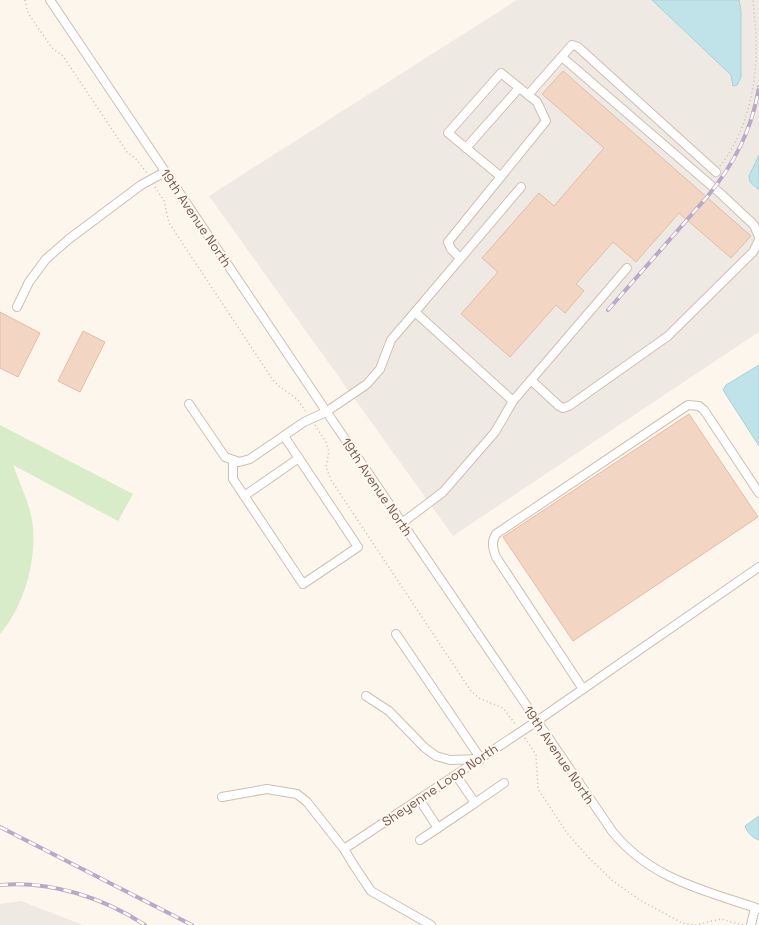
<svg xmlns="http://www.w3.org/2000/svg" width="759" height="925" font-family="'Space Grotesk',sans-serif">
	<rect width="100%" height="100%" fill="#fdf6ec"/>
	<!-- industrial -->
	<g fill="#efe9e4">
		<path d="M517,0H759V332L453,536L209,196Z"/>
		<path d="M21,901L83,925H0V904Z"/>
	</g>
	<!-- green -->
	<path fill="#d8ecc9" d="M0,425L133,494L118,521L13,465C20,485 31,505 33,527C36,563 24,606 0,634Z"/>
	<!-- water -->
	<g fill="#bfe3e8" stroke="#a5d3da">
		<path d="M652,0H739L741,11V77L737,85L733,86L731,75Z"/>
		<path d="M759,155V190L750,182L749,176Z"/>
		<path d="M759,365V446L723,390L726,385Z"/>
		<path d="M759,816V840C752,838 747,832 745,826Z"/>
	</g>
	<!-- building -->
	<g fill="#f3d5c3" stroke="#e6bba3">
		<path d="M563,71L751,236L731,258L679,213L636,262L613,242L576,284L584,291L565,313L556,305L510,357L461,314L498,272L482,258L539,193L554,206L604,148L542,94Z"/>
		<path d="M0,312L40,333L18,377L0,368Z"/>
		<path d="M83,331L105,342L80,392L58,381Z"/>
		<path d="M689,414L758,517L573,641L503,537Z"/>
	</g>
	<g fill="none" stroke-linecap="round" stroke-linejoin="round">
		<defs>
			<g id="minor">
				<path d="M50,0L328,414L612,831C650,879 704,890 759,909"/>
				<path d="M562,57L721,194L754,225L759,237"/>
				<path d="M528,95L572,45L578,47L716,172"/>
				<path d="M466,148L519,88"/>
				<path d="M460,258L451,249L448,242L546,121L537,102L501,73L448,133L500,176"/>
				<path d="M17,307L29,282L46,259L69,239L141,185L165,172"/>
				<path d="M415,312L521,187"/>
				<path d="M531,380L559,406L563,408L569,406L668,336L753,252L759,240"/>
				<path d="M513,401L627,268"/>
				<path d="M189,404L225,457L239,462L250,459L304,422L326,412L367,384L380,369L391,340L415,312L513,401L495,432L443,492L402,523"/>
				<path d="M233,460V479L303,584L358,547L284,436"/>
				<path d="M244,496L299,458"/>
				<path d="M396,634L481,759"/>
				<path d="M583,689L496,557C493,549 491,542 496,534L688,405L699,406L704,410L759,493"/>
				<path d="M366,696L389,711L425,748L436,756L450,760L480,759"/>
				<path d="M222,797L267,789L297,794L307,802L344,849L353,864L371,891L431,925"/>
				<path d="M419,799L438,828L475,803L456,775"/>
				<path d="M475,803L504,783"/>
				<path d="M420,840L438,828"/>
				<path d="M344,849L537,721L759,567"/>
				<path d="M751,925L755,908"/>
			</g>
		</defs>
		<!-- minor casing -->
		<use href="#minor" stroke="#d1beb0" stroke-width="10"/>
		<!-- path -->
		<g stroke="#d9b8a5" stroke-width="1.5" stroke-dasharray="1 3" stroke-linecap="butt">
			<path d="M25,0L28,13L52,48L63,56L127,152L135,158L147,173"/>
			<path d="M720,166C747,132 757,85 756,43C756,28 754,14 753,0"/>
			<path d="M155,187L164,201L169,223L273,380L279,386L297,399L306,412"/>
			<path d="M315,425L326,442L329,452L326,467L331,480L471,691L479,698L503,708L516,725"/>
			<path d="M525,738L536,755L538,789L567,833L589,858L613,881L640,900L682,923L695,925L721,919L744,925"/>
		</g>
		<!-- minor -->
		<use href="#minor" stroke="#fff" stroke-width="8"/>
		<defs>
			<g id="rail">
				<path d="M608,310L707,197C734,164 752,130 759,87"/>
				<path d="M0,827L192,925"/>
				<path d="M0,885C50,880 104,898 145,925"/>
			</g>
		</defs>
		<!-- rail casing -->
		<use href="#rail" stroke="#b9a8c9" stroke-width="4"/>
		<!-- rail -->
		<use href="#rail" stroke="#fffaf3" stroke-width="2.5" stroke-dasharray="8" stroke-linecap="butt"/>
	</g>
	<g text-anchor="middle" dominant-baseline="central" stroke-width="4" stroke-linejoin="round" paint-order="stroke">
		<!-- street labels -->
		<g font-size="13" fill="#7a5c4d" stroke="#fffaf3">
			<text transform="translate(196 218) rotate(56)">19th Avenue North</text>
			<text transform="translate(377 487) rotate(56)">19th Avenue North</text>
			<text transform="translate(559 755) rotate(56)">19th Avenue North</text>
			<text transform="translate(440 785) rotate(-34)">Sheyenne Loop North</text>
		</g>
	</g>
</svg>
